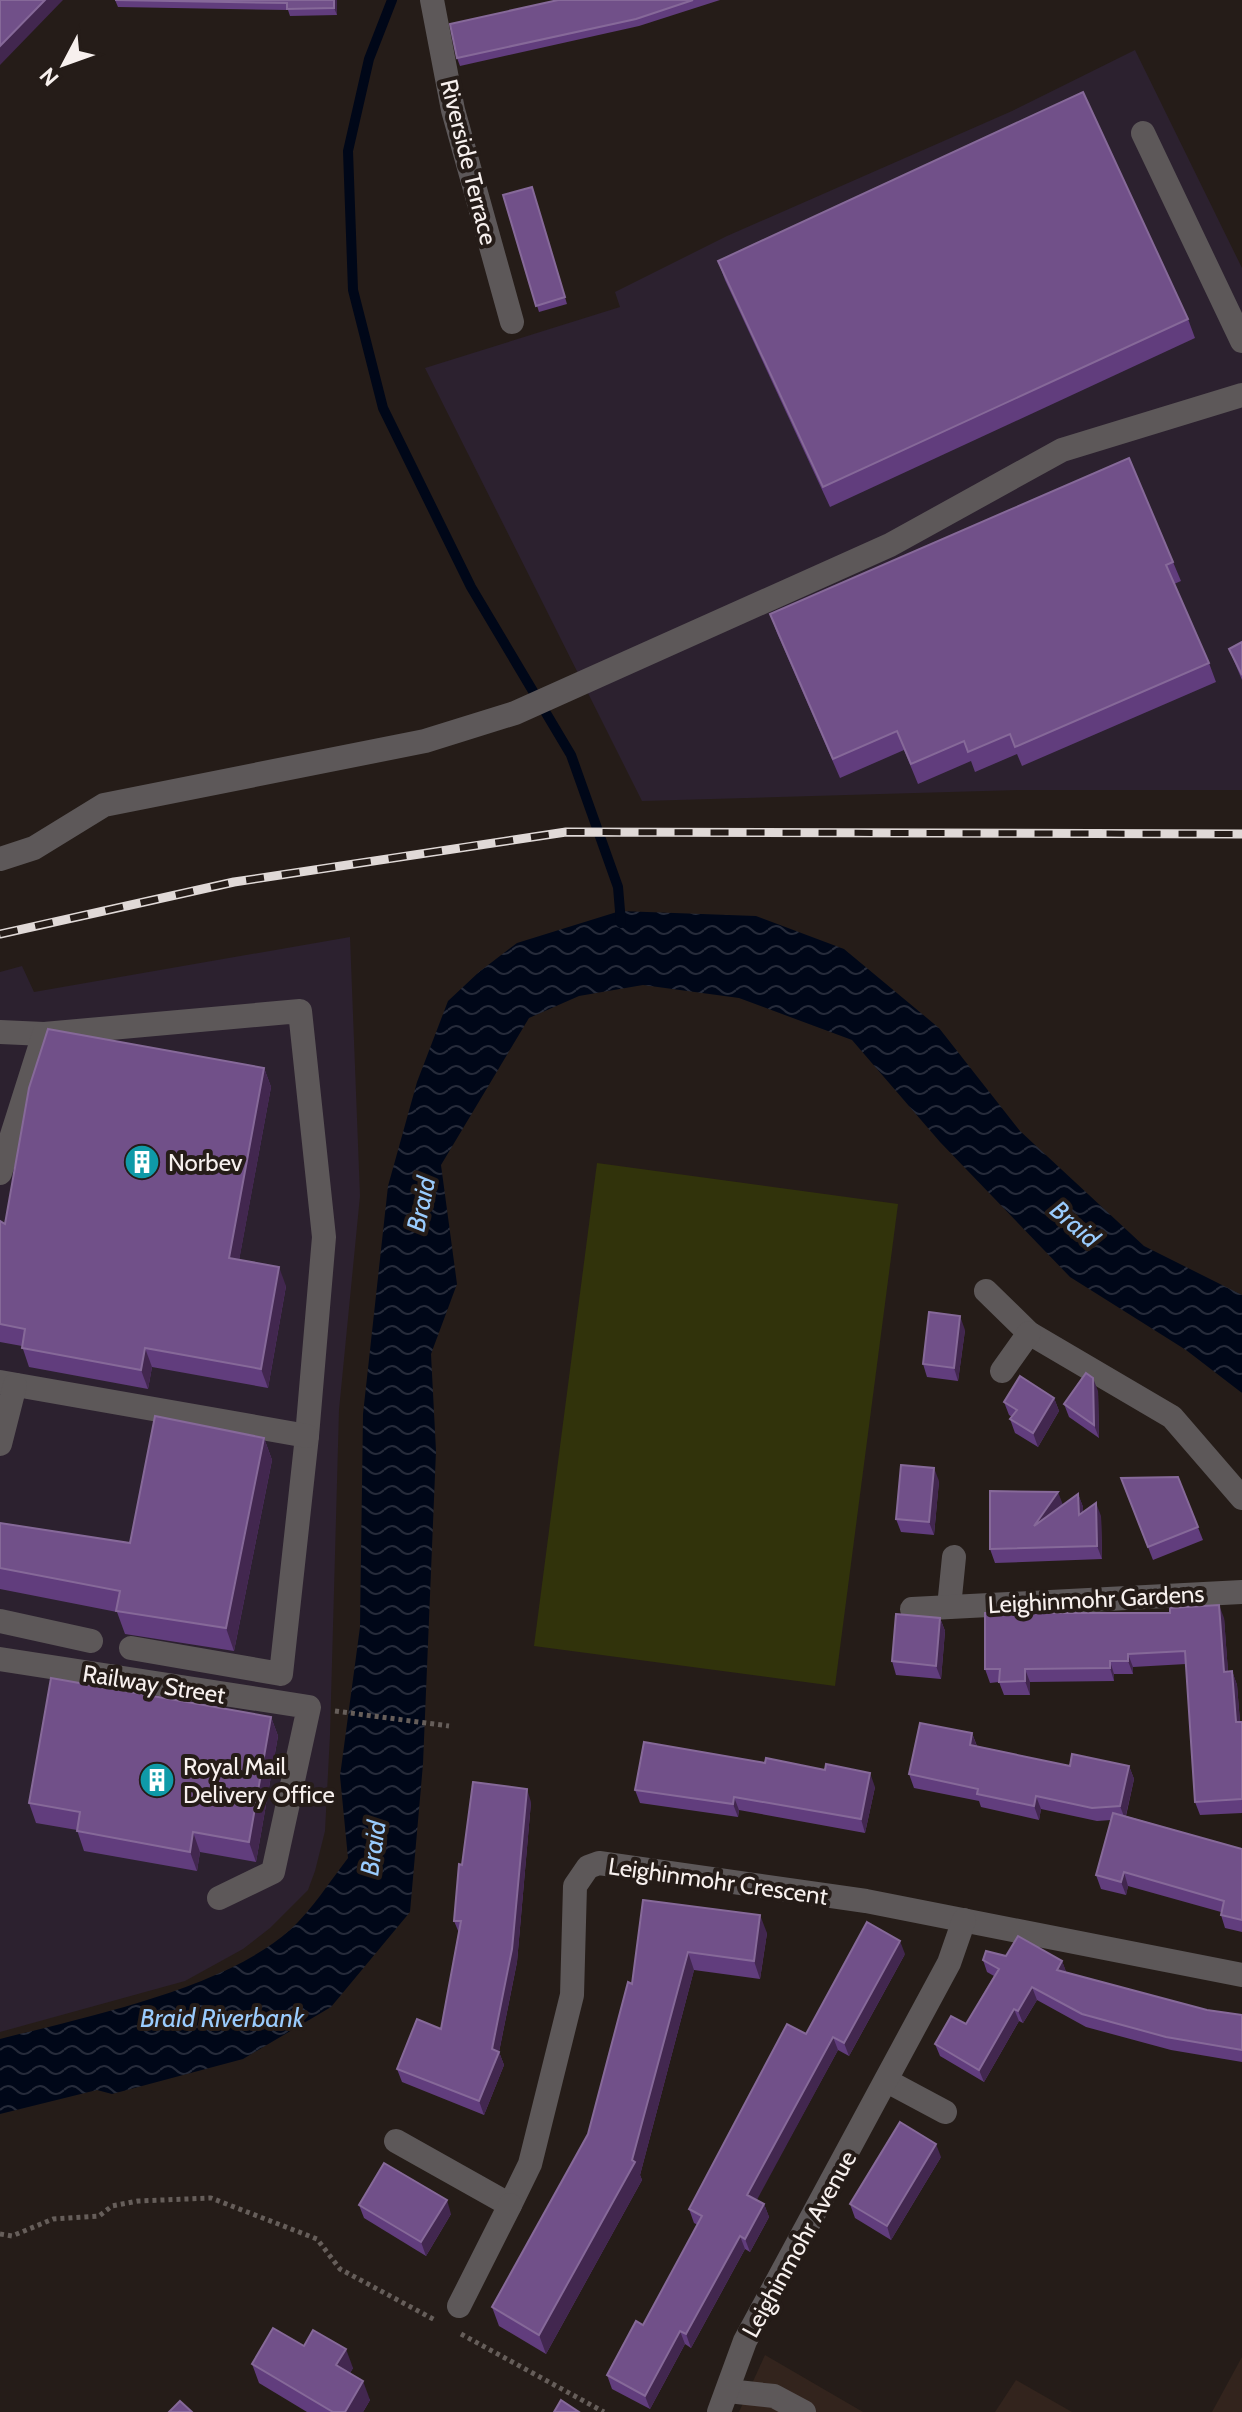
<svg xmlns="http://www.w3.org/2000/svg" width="1242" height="2412" font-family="Cabin,sans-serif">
	<defs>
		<pattern id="water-waves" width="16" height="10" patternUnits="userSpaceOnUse" patternTransform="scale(2)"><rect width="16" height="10" fill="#000718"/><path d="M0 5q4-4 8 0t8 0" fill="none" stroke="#262b3a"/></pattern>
	</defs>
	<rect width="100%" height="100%" fill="#251c18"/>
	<!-- built -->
	<g fill="#33241d">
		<path d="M765,2355L863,2412H739Z"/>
		<path d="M1242,2357V2412H1212Z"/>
		<path d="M1016,2380L1072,2412H995Z"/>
	</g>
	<!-- industrial -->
	<g fill="#2c212f">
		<path d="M1135,50L1242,268V790H1020L642,801L425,368L620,307L615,292L727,236L1012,111Z"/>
		<path d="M350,937L360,1196L339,1410L330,1735L325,1831L315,1871L308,1890L270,1928L243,1949L185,1981L0,2032V972L22,966L34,992Z"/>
	</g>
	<!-- pitch -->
	<path fill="#31330b" d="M597,1163L898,1204L835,1686L534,1646Z"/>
	<!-- water -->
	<path fill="url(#water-waves)" d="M620,911L756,916L844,949L939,1028L1020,1131L1144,1246L1242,1295V1393L1186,1350L1070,1277L940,1142L852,1040L739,998L643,985L579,996L529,1018L441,1165L457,1284L431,1354L436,1451L423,1764L410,1912L331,2007L243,2059L112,2094L97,2090L0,2114V2039C85,2017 224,1989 290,1930C312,1910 330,1881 348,1858L340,1776L360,1627L363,1414L388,1186L417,1082L448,1001L479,972L517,943Z"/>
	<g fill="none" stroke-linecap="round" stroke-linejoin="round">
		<!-- stream -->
		<path stroke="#000718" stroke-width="10" d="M392,0L369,59L348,151L353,290L383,408L471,587L571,755L618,887L621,923"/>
		<!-- path -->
		<g stroke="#665e5a" stroke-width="5" stroke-dasharray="4 4" stroke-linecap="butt">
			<path d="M335,1711L449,1726"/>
			<path d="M0,2234L12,2236L53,2219L99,2216L112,2206L138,2201L211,2198L317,2239L340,2269L435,2320"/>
			<path d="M461,2334L604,2412"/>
		</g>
		<!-- minor -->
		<g stroke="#5d5859" stroke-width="24">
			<path d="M432,0L453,110L512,322"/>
			<path d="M1143,133L1242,341"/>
			<path d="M0,859L34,848L104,805L425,741L515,713L890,545L1062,450L1242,395"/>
			<path d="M0,1032L44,1034"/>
			<path d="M0,1173L44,1034L300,1011L324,1237L307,1436L281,1674L131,1648"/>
			<path d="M986,1291L1029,1333L1172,1417L1242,1498"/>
			<path d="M1002,1371L1029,1333"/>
			<path d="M0,1382L307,1436"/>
			<path d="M0,1444L15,1385"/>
			<path d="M949,1607L954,1557"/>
			<path d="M912,1609L1242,1592"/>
			<path d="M0,1621L91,1641"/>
			<path d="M0,1659L309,1707L273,1872L219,1898"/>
			<path d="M887,2081L945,2112"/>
			<path d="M396,2141L510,2205L530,2164L572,1995L575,1886L588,1867L599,1863L866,1901L1242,1975"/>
			<path d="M459,2306L510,2205"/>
			<path d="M728,2391L774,2396L804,2412"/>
			<path d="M719,2412L745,2341L949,1963L964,1920"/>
		</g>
		<defs>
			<path id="rail" d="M0,934L234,882L566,832L1242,834"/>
		</defs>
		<!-- rail casing -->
		<use href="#rail" stroke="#e0d9d7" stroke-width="9"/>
		<!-- rail -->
		<use href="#rail" stroke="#251c18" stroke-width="6" stroke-dasharray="18" stroke-linecap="butt"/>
	</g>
	<!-- wall -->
	<g fill="#613d7d">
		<path d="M115,0H337V15L290,16L288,10L118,7Z"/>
		<path d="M558,0H720L639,26L460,66L457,58Z"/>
		<path d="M532,187L567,304L539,312L503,195Z"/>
		<path d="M718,261L1188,319L1195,338L830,507L725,280Z"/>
		<path d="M1173,562L1181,581L1174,584L1209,663L1216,682L1022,766L1017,754L975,772L971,761L918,784L904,750L840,778L777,633L770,614Z"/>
		<path d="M1242,642V680L1229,649Z"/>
		<path d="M264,1068L271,1087L239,1260L286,1286L268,1388L152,1367L148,1389L29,1367L22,1346L0,1342V1221L5,1224Z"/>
		<path d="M965,1330L958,1381L927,1377L923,1364Z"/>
		<path d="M1098,1391L1099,1438L1069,1417L1064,1404Z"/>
		<path d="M1054,1398L1059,1411L1038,1447L1015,1433L1010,1419L1012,1417L1009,1415L1004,1402Z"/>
		<path d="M264,1438L272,1460L234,1651L125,1634L117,1612L0,1589V1523L130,1543Z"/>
		<path d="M1178,1477L1203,1540L1153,1560L1121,1478Z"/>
		<path d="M939,1481L934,1535L901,1532L896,1519Z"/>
		<path d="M1078,1494L1083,1507V1512L1101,1516L1102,1559L995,1563L990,1549L1063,1505Z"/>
		<path d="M940,1618L945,1631L941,1679L896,1675L892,1661Z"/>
		<path d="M1224,1618L1228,1672L1232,1671L1237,1685L1240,1722H1242V1813L1200,1815L1195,1802L1186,1664L1133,1667V1674H1114V1681L1030,1682V1695H1004L999,1682L990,1683L985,1669Z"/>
		<path d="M271,1717L278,1736L256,1862L200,1852L197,1871L84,1851L77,1830L36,1823L29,1803Z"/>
		<path d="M972,1733L977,1746L1070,1766H1129L1134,1779L1126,1816L1242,1849V1932L1225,1928L1221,1915V1912L1128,1886L1126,1895L1101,1889L1096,1875L1111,1820L1097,1821L1041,1809L1039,1820L981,1807L979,1801L914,1788L909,1774Z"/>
		<path d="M875,1787L865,1833L739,1810L738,1817L640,1803L635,1790Z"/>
		<path d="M531,1802L517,1962L499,2052L504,2065L484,2115L402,2082L397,2069L441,2029L459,1933L454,1921L462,1865Z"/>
		<path d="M643,1900L767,1933L760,1979L694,1970L640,2175L642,2180L546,2354L499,2326L492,2307L588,2134L632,1984Z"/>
		<path d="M905,1954L849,2056L838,2050L756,2200L764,2204L769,2217L750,2252L745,2249L691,2348L685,2344L650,2409L612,2389L607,2375L643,2325L698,2225L694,2223L689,2209L806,2034Z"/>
		<path d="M1006,1956L1062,1961L1066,1972L1207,2010L1242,2015V2062L1171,2050L1086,2027L1037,2000L1023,2023L1019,2021L984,2082L940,2056L935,2044L966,2024L994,1976L987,1972L983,1960Z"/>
		<path d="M941,2157L891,2240L855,2218L850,2204Z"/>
		<path d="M359,2205L451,2214L426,2256L364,2218Z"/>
		<path d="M304,2346L353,2368L350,2373L370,2400L363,2412H307L259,2383L252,2364Z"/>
	</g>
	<!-- shaded-wall -->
	<g fill="#42274f">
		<path d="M45,0H63L0,65V46Z"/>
		<path d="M334,0H337V15L334,8Z"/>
		<path d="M264,1068L271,1087L236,1277L229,1258Z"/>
		<path d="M279,1267L286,1286L268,1388L261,1369Z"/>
		<path d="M960,1316L965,1330L958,1381L954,1368Z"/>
		<path d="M145,1348L152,1367L148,1389L141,1370Z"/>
		<path d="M1093,1378L1098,1391L1099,1438L1094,1425Z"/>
		<path d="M1054,1398L1059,1411L1038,1447L1033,1433Z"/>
		<path d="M264,1438L272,1460L234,1651L226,1628Z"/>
		<path d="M934,1468L939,1481L934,1535L929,1522Z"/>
		<path d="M1058,1492L1063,1505L1034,1526Z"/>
		<path d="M1078,1494L1083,1507V1528L1079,1515Z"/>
		<path d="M1096,1503L1101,1516L1102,1559L1097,1546Z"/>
		<path d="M1219,1605L1224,1618L1229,1685L1224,1672Z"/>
		<path d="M940,1618L945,1631L941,1679L936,1666Z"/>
		<path d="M1128,1654L1133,1667V1674L1128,1661Z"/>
		<path d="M1110,1661L1114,1674V1681L1110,1668Z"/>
		<path d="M1025,1669L1030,1682V1695L1025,1681Z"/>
		<path d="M1232,1671L1237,1685L1241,1735L1236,1722Z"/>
		<path d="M271,1717L278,1736L256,1862L249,1842Z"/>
		<path d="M972,1733L977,1747L970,1745Z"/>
		<path d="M1129,1766L1134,1779L1125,1819L1120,1806Z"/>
		<path d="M870,1773L875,1787L865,1833L861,1819Z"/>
		<path d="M527,1789L531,1802L517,1962L499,2052L504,2065L484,2115L479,2101L492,2049Z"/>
		<path d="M1036,1796L1041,1809L1039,1820L1034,1806Z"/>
		<path d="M734,1797L739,1810L738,1817L733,1804Z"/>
		<path d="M193,1832L200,1852L197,1871L190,1852Z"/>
		<path d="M1124,1872L1128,1886L1126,1895L1121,1882Z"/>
		<path d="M760,1915L767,1933L760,1979L754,1961Z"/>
		<path d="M900,1941L905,1954L849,2056L844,2043Z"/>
		<path d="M688,1952L694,1970L640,2175L642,2180L546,2354L539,2335L632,2160Z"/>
		<path d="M1062,1961L1067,1974L1057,1970Z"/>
		<path d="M1032,1987L1037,2000L1023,2023L1018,2011Z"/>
		<path d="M1014,2009L1019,2021L984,2082L979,2070Z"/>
		<path d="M833,2037L838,2050L752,2209L747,2195Z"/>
		<path d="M936,2144L941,2157L891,2240L887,2226Z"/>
		<path d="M447,2200L451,2214L426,2256L421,2242Z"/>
		<path d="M764,2204L769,2217L750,2252L745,2239Z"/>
		<path d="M740,2236L745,2249L691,2348L686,2334Z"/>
		<path d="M680,2331L685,2344L650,2409L645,2396Z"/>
		<path d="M346,2349L353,2368L343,2384L336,2365Z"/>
		<path d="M363,2381L370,2400L363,2412H345Z"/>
	</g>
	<!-- building -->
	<g fill="#715089" stroke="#866999" stroke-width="2">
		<path d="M0,0H45L0,46Z"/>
		<path d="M115,0H334V8L287,9V3Z"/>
		<path d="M558,0H693L636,19L457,58L450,24Z"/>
		<path d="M1083,92L1188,319L823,487L718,261Z"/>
		<path d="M532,187L565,297L536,306L503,195Z"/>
		<path d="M1129,458L1173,562L1166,565L1209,663L1015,747L1010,734L968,752L964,741L911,764L897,731L833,759L770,614Z"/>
		<path d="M1242,642V675L1229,649Z"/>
		<path d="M48,1029L264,1068L229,1258L279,1267L261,1369L145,1348L141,1370L22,1348L25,1329L0,1324V1221L5,1224L29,1088Z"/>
		<path d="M929,1312L960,1316L954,1368L923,1364Z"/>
		<path d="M1086,1373L1093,1378L1094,1425L1064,1404Z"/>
		<path d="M1020,1376L1054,1398L1033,1433L1010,1419L1017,1410L1004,1402Z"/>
		<path d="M155,1416L264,1438L226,1628L116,1611L120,1591L0,1568V1523L130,1543Z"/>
		<path d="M901,1465L934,1468L929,1522L896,1519Z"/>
		<path d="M1178,1477L1198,1527L1148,1547L1121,1478Z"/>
		<path d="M990,1491L1058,1492L1034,1526L1078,1494L1079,1515L1096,1503L1097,1546L990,1549Z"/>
		<path d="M1219,1605L1224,1672L1232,1671L1236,1722H1242V1799L1195,1802L1185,1651L1128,1654V1661H1110V1668L1025,1669V1681L999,1682L1000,1669H985V1613H1170V1608Z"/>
		<path d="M896,1614L940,1618L936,1666L892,1661Z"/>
		<path d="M51,1678L271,1717L249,1842L193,1832L190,1852L77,1831L80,1812L29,1803Z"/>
		<path d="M920,1723L972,1733L970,1745L1070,1766L1072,1754L1129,1766L1120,1806L1092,1808L1036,1796L1034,1806L977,1794L978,1789L909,1774Z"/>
		<path d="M644,1742L765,1763L766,1758L825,1770L826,1764L870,1773L861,1819L734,1797L733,1804L635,1790Z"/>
		<path d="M473,1782L527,1789L512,1949L492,2049L499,2052L479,2101L397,2069L417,2019L441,2029L461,1921H454L459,1864L462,1865Z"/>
		<path d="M1113,1813L1242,1849V1920L1221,1915L1224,1901L1124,1872L1121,1882L1096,1875Z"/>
		<path d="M643,1900L760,1915L754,1961L688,1952L632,2160L635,2162L539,2335L492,2307L588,2134L628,1982L632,1984Z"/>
		<path d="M867,1922L900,1941L844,2043L833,2037L747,2195L764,2204L745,2239L740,2236L686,2334L680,2331L645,2396L607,2375L636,2321L643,2325L702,2216L689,2209L787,2024L806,2034Z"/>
		<path d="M1018,1936L1062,1961L1057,1970L1207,2010L1242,2015V2050L1166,2037L1082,2014L1032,1987L1018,2011L1014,2009L979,2070L935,2044L951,2016L966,2024L999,1969L983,1960L986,1951L1006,1956Z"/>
		<path d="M900,2122L936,2144L887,2226L850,2204Z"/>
		<path d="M384,2163L447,2200L421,2242L359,2205Z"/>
		<path d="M273,2328L304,2346L313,2330L346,2349L336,2365L363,2381L345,2412H333L252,2364Z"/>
		<path d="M561,2400L579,2412H554Z"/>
		<path d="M180,2401L192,2412H169Z"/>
	</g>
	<!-- icons -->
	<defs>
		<symbol id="building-disc" viewBox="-11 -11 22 22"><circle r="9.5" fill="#0f9aa8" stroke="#251c18"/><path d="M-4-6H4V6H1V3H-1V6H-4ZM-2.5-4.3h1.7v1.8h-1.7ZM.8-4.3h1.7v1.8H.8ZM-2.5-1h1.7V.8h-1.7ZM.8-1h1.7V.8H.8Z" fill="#fff"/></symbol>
	</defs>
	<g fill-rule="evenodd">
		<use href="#building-disc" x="122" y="1142" width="40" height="40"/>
		<use href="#building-disc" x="137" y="1760" width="40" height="40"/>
	</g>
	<g text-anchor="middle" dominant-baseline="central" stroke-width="8" stroke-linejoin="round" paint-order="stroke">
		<!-- street labels -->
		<g font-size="24" fill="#f7f0ee" stroke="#251c18">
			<text transform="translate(469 162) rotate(76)">Riverside Terrace</text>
			<text transform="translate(1096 1599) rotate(-3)">Leighinmohr Gardens</text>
			<text transform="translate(154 1684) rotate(9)">Railway Street</text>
			<text transform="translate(718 1881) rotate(8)">Leighinmohr Crescent</text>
			<text transform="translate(799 2244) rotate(-61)">Leighinmohr Avenue</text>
		</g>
		<!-- poi labels -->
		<g font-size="24" fill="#f7f0ee" stroke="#251c18" text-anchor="start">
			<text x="168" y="1162">Norbev</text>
			<text x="183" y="1766">Royal Mail<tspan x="183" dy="28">Delivery Office</tspan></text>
		</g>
		<!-- water labels -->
		<g font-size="26" font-style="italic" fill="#9accfe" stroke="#251c18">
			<text transform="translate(421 1204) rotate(-78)">Braid</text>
			<text transform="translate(1075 1224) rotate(41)">Braid</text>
			<text transform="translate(373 1848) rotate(-82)">Braid</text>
			<text x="222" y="2018">Braid Riverbank</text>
		</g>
	</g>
	<!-- north arrow -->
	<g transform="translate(64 64) rotate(229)" stroke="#251c18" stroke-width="6" paint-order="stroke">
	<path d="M0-6L14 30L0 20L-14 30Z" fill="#f7f0ee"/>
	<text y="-12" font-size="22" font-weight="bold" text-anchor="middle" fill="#f7f0ee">N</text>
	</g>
</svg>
